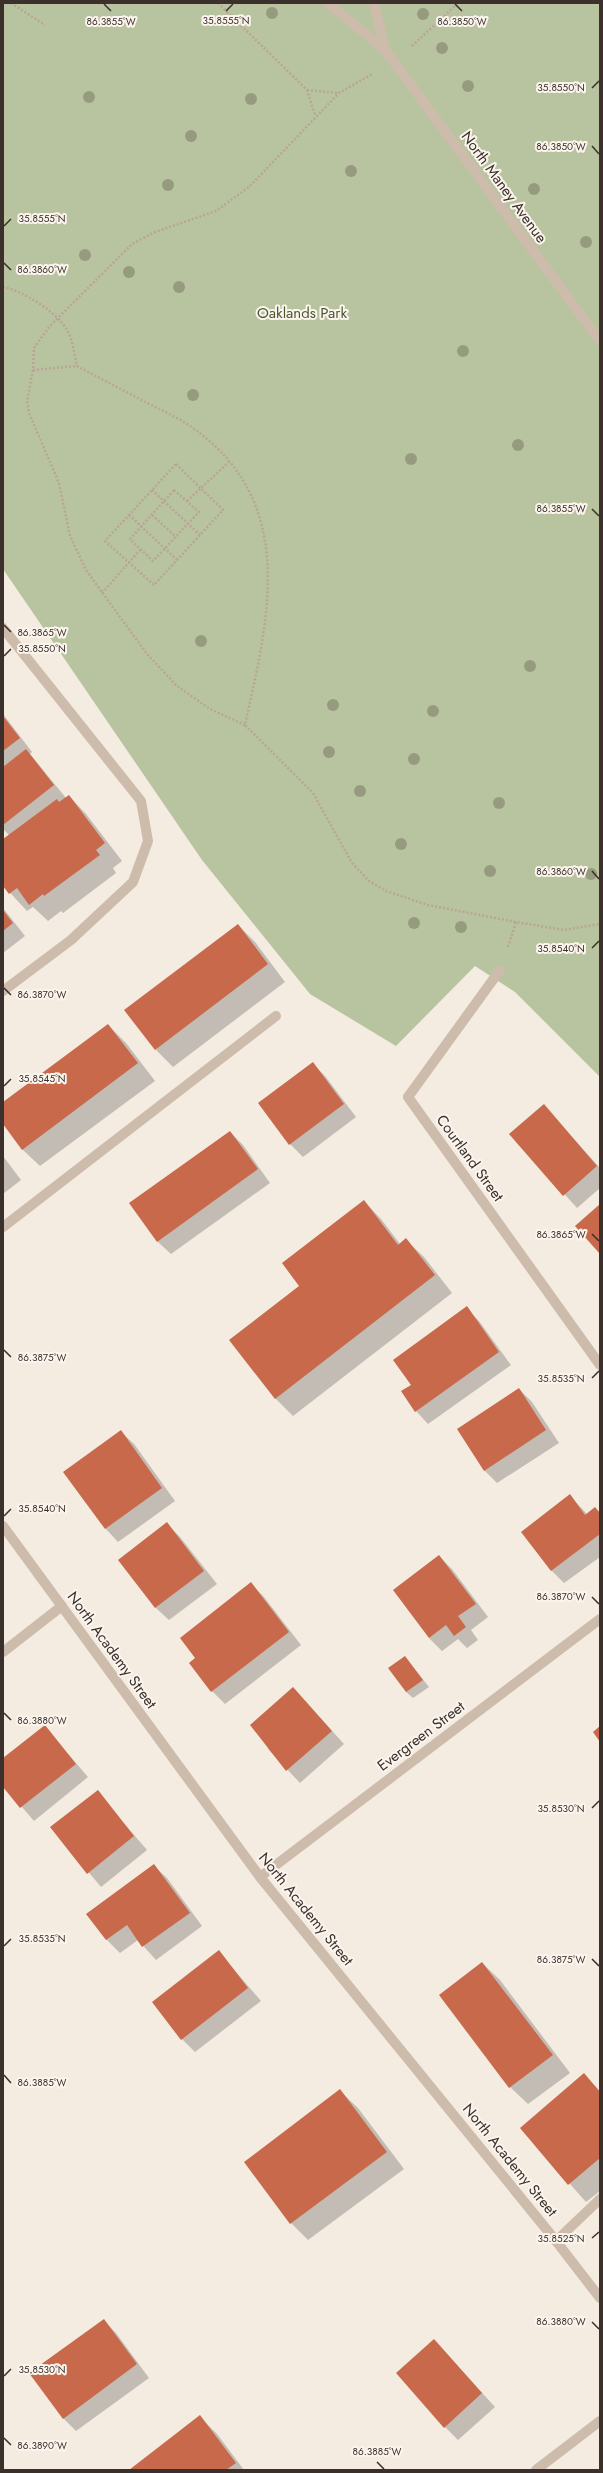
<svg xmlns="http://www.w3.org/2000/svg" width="603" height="2473" font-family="Jost,sans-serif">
	<rect width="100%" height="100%" fill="#f4ebe1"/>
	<!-- green -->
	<path fill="#b8c4a0" d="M3,3H600V1077L515,992L475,966L396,1046L310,994L202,860L3,569Z"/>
	<!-- shadow -->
	<g fill="#0003">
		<path d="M3,714L32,752L30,754L66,798L69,796L86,814L122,861L113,868L116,873L63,913L61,911L48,921L33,907L27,911L3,885V842L10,836L3,829Z"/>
		<path d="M3,908L25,936L3,953Z"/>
		<path d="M238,925L255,942L285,982L173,1067L156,1050Z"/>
		<path d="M108,1025L126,1043L155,1081L40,1166L22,1149L3,1123V1103Z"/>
		<path d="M312,1063L325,1076L356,1117L303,1157L290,1144L259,1103Z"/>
		<path d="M543,1105L600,1168V1188L577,1208L510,1134Z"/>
		<path d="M230,1132L243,1145L270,1183L171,1254L158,1242L131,1203Z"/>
		<path d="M3,1156L21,1180L3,1194Z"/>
		<path d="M364,1201L381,1219L400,1244L406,1240L424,1257L452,1293L293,1416L275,1398L300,1286Z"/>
		<path d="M466,1308L479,1321L511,1365L428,1424L416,1411L412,1385Z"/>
		<path d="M519,1389L532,1402L559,1443L497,1483L484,1470Z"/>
		<path d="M121,1432L134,1444L175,1501L118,1542L106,1529L64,1472Z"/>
		<path d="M570,1496L587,1514L600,1513V1557L564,1583L551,1570Z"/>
		<path d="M167,1524L180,1537L217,1584L169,1620L156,1608L119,1560Z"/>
		<path d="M439,1556L452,1569L488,1617L471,1630L478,1640L467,1648L458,1639L442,1651L429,1638Z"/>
		<path d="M251,1584L264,1597L301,1645L225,1704L212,1691L197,1658Z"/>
		<path d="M405,1657L429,1687L413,1698L406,1692Z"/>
		<path d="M293,1688L344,1744L300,1783L268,1749Z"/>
		<path d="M45,1727L88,1777L34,1821L3,1785V1760Z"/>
		<path d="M97,1792L147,1850L101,1887L52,1828Z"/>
		<path d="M154,1866L167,1878L202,1926L156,1960L138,1940L120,1953L107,1940L88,1914Z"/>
		<path d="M219,1952L261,2001L195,2052L182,2039Z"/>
		<path d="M482,1963L500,1980L570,2073L528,2104L510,2087Z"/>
		<path d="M584,2075L600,2091V2191L586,2202L521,2129Z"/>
		<path d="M340,2091L358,2108L404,2169L308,2240L291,2223Z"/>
		<path d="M103,2320L116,2333L149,2378L76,2431L63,2418Z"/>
		<path d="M434,2340L495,2407L458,2440L445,2427Z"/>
		<path d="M200,2417L217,2434L244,2470H131Z"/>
	</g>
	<!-- building -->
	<g fill="#c8694b">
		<path d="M3,716L20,738L3,751Z"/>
		<path d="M26,749L54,785L3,825V767Z"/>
		<path d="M69,795L105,843L96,850L100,855L44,896L43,894L29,905L17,888L9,894L3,886V839L57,799L59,802Z"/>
		<path d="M3,910L13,923L3,931Z"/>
		<path d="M238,924L268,964L155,1050L124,1010Z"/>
		<path d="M108,1024L138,1063L22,1150L3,1124V1102Z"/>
		<path d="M313,1062L344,1104L289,1145L258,1103Z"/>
		<path d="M544,1104L597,1166L563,1196L509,1134Z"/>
		<path d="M230,1131L258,1169L157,1242L129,1203Z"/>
		<path d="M364,1200L398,1245L406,1238L435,1275L275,1399L229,1340L299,1286L282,1263Z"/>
		<path d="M600,1204V1254L575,1226Z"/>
		<path d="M467,1306L499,1352L415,1412L401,1391L411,1385L393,1360Z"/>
		<path d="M519,1388L546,1430L484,1471L457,1429Z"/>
		<path d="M121,1430L162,1488L105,1529L63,1472Z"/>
		<path d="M570,1494L585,1515L595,1507L600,1513V1534L551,1571L521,1532Z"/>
		<path d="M167,1522L204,1571L155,1608L118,1560Z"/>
		<path d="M439,1555L476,1604L458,1616L466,1627L454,1636L446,1625L429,1638L393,1590Z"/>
		<path d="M251,1582L289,1632L211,1692L189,1663L195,1658L180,1638Z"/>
		<path d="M405,1656L423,1680L406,1692L388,1668Z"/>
		<path d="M293,1687L332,1731L286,1771L250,1725Z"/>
		<path d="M45,1725L76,1764L20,1808L3,1787V1758Z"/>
		<path d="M600,1726V1742L593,1732Z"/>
		<path d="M98,1790L134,1836L87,1874L50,1827Z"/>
		<path d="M154,1864L190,1913L142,1947L127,1925L106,1940L86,1914Z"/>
		<path d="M219,1950L248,1988L181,2040L152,2002Z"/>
		<path d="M482,1962L553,2055L509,2088L439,1995Z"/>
		<path d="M584,2073L600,2092V2158L568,2185L520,2128Z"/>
		<path d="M340,2089L387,2152L290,2224L244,2162Z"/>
		<path d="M104,2319L137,2364L63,2419L29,2373Z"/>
		<path d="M434,2339L482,2393L444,2428L396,2373Z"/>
		<path d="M200,2415L236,2463L226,2470H129Z"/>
	</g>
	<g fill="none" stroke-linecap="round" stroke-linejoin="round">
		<!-- path -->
		<g stroke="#b9a596" stroke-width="2.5" stroke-dasharray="2 2" stroke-linecap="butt">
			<path d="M11,3L45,25"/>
			<path d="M218,3L307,90L315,115"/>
			<path d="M412,46L458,3"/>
			<path d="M307,90L338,93"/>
			<path d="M3,287C22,290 58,313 67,330C73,340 74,354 77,366C101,379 125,391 149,404C163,411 177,417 190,426C299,501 269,616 245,725L313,793L352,863L369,881L386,891L428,905L516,922L564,930L600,924"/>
			<path d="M33,370L77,366"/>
			<path d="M176,464L223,510L154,585L105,541Z"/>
			<path d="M152,490L200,535"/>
			<path d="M174,490L199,512L153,561L130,539Z"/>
			<path d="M187,501L229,462"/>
			<path d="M129,515L177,560"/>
			<path d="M152,515L176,537"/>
			<path d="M102,593L140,550"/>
			<path d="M245,725L210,709L177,686L147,654L86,570L70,536L59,483L29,413L27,401L33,370L34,348L49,327L132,244L155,232L216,211L249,187L339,93L372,74"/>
			<path d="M508,947L516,922"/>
		</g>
		<!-- lane -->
		<g stroke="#cdbbac" stroke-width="10">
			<path d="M3,628L141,801L148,841L133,882L71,940L3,991"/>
			<path d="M3,1227L276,1016"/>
			<path d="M556,2241L600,2199"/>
		</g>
		<!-- street -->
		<g stroke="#cdbbac" stroke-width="10">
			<path d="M328,3L385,50L374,3"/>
			<path d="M385,50L600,341"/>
			<path d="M500,970L408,1097L600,1365"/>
			<path d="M3,1526L260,1877L556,2241L600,2298"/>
			<path d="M3,1652L62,1606"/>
			<path d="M260,1877L600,1619"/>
			<path d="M536,2470L600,2421"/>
		</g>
	</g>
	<!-- trees -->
	<g fill="#969b7f">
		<circle cx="272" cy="13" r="6"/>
		<circle cx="423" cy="14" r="6"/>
		<circle cx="442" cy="48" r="6"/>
		<circle cx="468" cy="86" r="6"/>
		<circle cx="89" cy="97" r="6"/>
		<circle cx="251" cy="99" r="6"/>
		<circle cx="191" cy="136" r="6"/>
		<circle cx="351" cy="171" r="6"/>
		<circle cx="168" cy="185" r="6"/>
		<circle cx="534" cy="189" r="6"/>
		<circle cx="586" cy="242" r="6"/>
		<circle cx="85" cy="255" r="6"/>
		<circle cx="129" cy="272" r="6"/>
		<circle cx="179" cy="287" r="6"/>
		<circle cx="463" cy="351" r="6"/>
		<circle cx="193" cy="395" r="6"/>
		<circle cx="518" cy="445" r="6"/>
		<circle cx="411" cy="459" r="6"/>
		<circle cx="201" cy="641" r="6"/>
		<circle cx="530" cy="666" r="6"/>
		<circle cx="333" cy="705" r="6"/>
		<circle cx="433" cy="711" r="6"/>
		<circle cx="329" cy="752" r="6"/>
		<circle cx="414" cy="759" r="6"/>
		<circle cx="360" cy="791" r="6"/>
		<circle cx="499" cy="803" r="6"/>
		<circle cx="401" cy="844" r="6"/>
		<circle cx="490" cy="871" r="6"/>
		<circle cx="591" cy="874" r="6"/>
		<circle cx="414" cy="923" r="6"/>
		<circle cx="461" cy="927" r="6"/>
	</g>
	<!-- ticks -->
	<path fill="none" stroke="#3b302b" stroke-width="1.5" d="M104,4L111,11M455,4L462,11M226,11L233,4M592,88L599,81M592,146L599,154M4,226L11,219M4,263L11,270M592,509L599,516M4,625L11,632M4,656L11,649M592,871L599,879M592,948L599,941M4,988L11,995M4,1086L11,1079M592,1234L599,1241M4,1350L11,1357M592,1378L599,1371M4,1516L11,1509M592,1597L599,1604M4,1713L11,1720M592,1808L599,1801M4,1946L11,1939M592,1959L599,1966M4,2075L11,2083M592,2238L599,2232M592,2322L599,2329M4,2376L11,2369M4,2438L11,2445M377,2462L384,2469"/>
	<g text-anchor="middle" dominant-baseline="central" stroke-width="4" stroke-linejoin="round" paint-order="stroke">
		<!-- street labels -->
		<g font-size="15" fill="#3b302b" stroke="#fbf5ee">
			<text transform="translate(504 187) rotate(54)">North Maney Avenue</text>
			<text transform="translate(470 1158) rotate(54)">Courtland Street</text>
			<text transform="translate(112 1650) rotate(54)">North Academy Street</text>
			<text transform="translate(421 1736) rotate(-37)">Evergreen Street</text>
			<text transform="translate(306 1909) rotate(51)">North Academy Street</text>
			<text transform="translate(510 2160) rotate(51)">North Academy Street</text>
		</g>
		<!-- park labels -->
		<g font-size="15" fill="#4a5a2e" stroke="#fbf5ee">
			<text x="302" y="313">Oaklands Park</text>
		</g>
	</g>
	<g font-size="10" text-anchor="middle" fill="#3b302b" stroke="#fbf5ee" stroke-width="4" stroke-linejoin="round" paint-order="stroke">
		<text x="226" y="24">35.8555°N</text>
		<text x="111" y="25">86.3855°W</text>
		<text x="462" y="25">86.3850°W</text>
		<text x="561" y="91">35.8550°N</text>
		<text x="561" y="150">86.3850°W</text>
		<text x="42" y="222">35.8555°N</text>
		<text x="42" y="273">86.3860°W</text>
		<text x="561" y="512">86.3855°W</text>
		<text x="42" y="636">86.3865°W</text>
		<text x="42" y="652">35.8550°N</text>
		<text x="561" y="875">86.3860°W</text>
		<text x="561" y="952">35.8540°N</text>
		<text x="42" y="998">86.3870°W</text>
		<text x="42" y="1082">35.8545°N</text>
		<text x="561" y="1238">86.3865°W</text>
		<text x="42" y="1361">86.3875°W</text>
		<text x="561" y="1382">35.8535°N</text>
		<text x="42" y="1512">35.8540°N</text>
		<text x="561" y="1600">86.3870°W</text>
		<text x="42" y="1724">86.3880°W</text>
		<text x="561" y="1812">35.8530°N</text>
		<text x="42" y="1942">35.8535°N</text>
		<text x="561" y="1963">86.3875°W</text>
		<text x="42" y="2086">86.3885°W</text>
		<text x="561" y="2242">35.8525°N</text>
		<text x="561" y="2325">86.3880°W</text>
		<text x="42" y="2373">35.8530°N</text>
		<text x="42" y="2449">86.3890°W</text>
		<text x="377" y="2455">86.3885°W</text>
	</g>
	<!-- border -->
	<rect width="603" height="2473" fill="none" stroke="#3b302b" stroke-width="8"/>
</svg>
